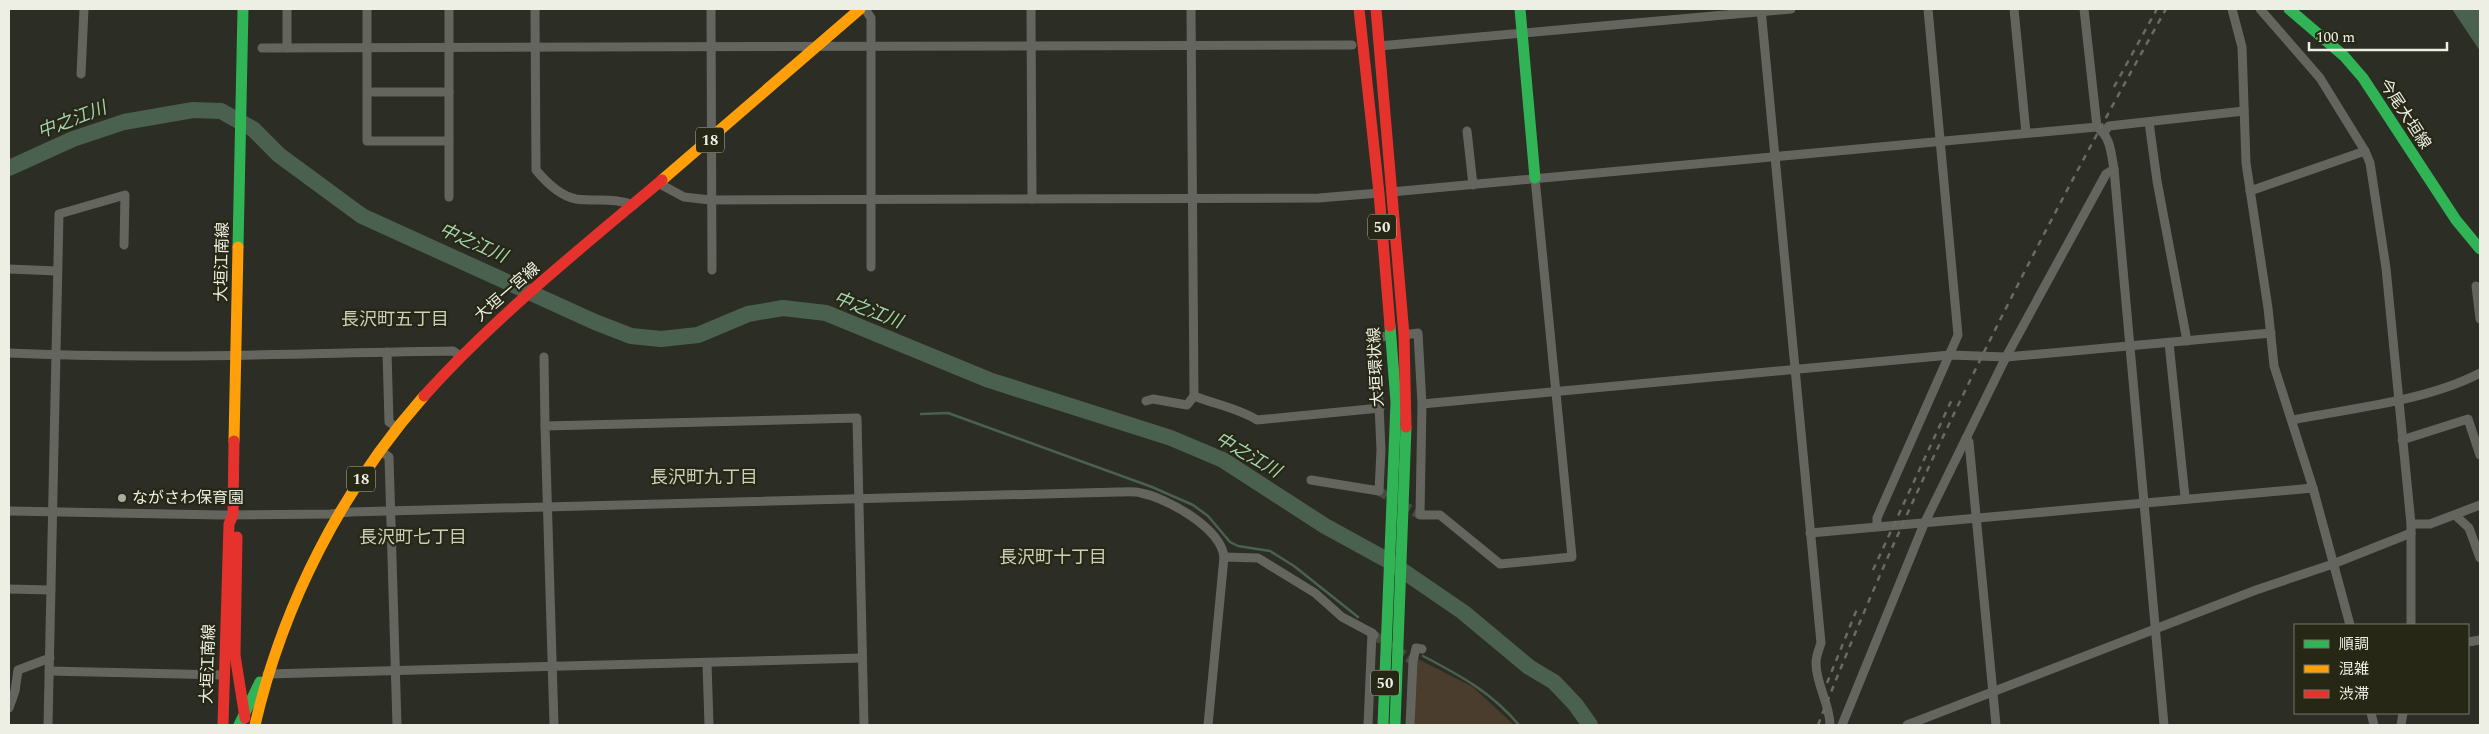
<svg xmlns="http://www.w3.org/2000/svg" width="2489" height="734" font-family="Spectral,'Noto Sans JP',serif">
	<rect width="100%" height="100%" fill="#2c2d24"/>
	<!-- green -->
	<path fill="#4a3d2d" d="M1416,658L1473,687L1514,725H1413Z"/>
	<!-- water -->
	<path fill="#4b6150" d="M2452,9H2480V51Z"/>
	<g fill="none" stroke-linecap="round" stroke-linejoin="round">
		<!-- stream -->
		<g stroke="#4b6150" stroke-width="2.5">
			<path d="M921,414L948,413L1152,487L1193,505L1208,516L1230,542L1238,546L1270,551L1294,566L1358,617"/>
			<path d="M1423,656C1461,676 1491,692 1519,725"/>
		</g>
		<!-- river -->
		<path stroke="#4b6150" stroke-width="16" d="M9,168L73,139L124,122L193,110L221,111L253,129L279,155L362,216L595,322L631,336L661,339L698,335L748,314L783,308L826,313L989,380L1171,438L1223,460L1325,526L1387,560L1463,612L1529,667L1554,682L1575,704L1590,725"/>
		<!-- street-tunnel -->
		<g stroke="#494a41" stroke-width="9" stroke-dasharray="9 4.5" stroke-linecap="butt">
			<path d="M1379,491L1420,515"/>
			<path d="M1374,635L1413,661"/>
		</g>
		<!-- street -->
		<g stroke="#65655f" stroke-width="9">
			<path d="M367,9V141H449"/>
			<path d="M449,9V197"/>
			<path d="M535,9L536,170C546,182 560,196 576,199C597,202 613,197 634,205"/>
			<path d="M711,9L712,270"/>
			<path d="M865,9L871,18V267"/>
			<path d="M1031,9L1032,199"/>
			<path d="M1191,9L1194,396"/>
			<path d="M1761,9L1821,643C1819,649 1816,656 1816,663C1816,685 1830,704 1830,725"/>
			<path d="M2014,9L2026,133"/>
			<path d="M2084,9L2097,127"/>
			<path d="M2232,9L2242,47L2246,163L2268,308L2274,366L2313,488L2350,625"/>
			<path d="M2260,9L2320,78L2365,151L2370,163L2386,268L2411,524V625"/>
			<path d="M1379,46L1791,9"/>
			<path d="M262,48L1352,45"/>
			<path d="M287,48V9"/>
			<path d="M81,74L84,9"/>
			<path d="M368,92H449"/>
			<path d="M2149,122L2157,181L2187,341"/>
			<path d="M1467,131L1473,185"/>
			<path d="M2104,132L2109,126L2244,111"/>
			<path d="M658,183L684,197L710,200L1319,198L1379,193"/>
			<path d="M2250,191L2365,151"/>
			<path d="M1391,192L2097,127C2111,137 2111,154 2114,169L2164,725"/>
			<path d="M9,269L57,271"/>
			<path d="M2476,286L2480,319"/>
			<path d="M1404,335L1418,333L1422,404L1420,515H1440L1500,564L1572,557L1535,178"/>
			<path d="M2169,343L2185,497"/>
			<path d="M387,352L389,422L397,428"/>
			<path d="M9,353C157,360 305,353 453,351L460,356"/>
			<path d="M544,357L545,426"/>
			<path d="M1146,401L1153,399L1187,405L1194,396C1214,404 1238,408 1257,420L1380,408"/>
			<path d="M1422,404L1950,355L2006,357L2271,333"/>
			<path d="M2292,420C2352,408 2427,401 2480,373"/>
			<path d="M1966,438L1969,442L1996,725"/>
			<path d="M2402,440L2468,419L2480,455"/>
			<path d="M381,451L389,457L397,725"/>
			<path d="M1311,480L1379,491L1381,450L1376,337L1392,336"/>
			<path d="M9,511L221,515L331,514L350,512L1118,492C1125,492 1134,491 1141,493C1167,498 1221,528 1224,557"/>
			<path d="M2455,515L2469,528L2480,558"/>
			<path d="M2411,524H2430L2480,505"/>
			<path d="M1877,526V518L1958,335L1928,9"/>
			<path d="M1810,533L2313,488"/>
			<path d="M9,589L51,590"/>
			<path d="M2468,642L2480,640"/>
			<path d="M707,663L709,725"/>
			<path d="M49,671L224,675"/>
			<path d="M267,674L862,658"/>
			<path d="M9,708L15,691L18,670L50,658"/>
			<path d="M2371,713L2374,725"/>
			<path d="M48,725L59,214L125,195L124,245"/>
			<path d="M554,725L545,426L857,418L864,725"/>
			<path d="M1208,725L1224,557L1258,558L1315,593L1342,617L1372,633"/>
			<path d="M1368,725L1372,633L1374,635"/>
			<path d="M1410,725L1413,661L1416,648L1422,649"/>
			<path d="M1842,725L1924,524L2006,357L2106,174L2114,169"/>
			<path d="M1907,725L2256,590L2333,564L2411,533"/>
			<path d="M2401,725L2403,713"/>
		</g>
		<!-- fast -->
		<g stroke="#30b455" stroke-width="11">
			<path d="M1520,9L1535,178"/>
			<path d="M2289,9L2344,56L2363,78L2456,220L2480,249"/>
			<path d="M238,247L243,9"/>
			<path d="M239,725L260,682"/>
			<path d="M1383,725L1396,402L1390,326"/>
			<path d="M1395,725L1406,427"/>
		</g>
		<!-- slow -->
		<g stroke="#ff9f0a" stroke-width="11">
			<path d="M662,180L860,9"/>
			<path d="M234,441L238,247"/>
			<path d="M255,725C283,604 342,489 424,396"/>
		</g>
		<!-- jam -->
		<g stroke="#e5322d" stroke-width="11">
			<path d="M1359,9L1379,193L1390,326"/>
			<path d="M1376,9L1404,335L1406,427"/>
			<path d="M424,396C496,316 580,249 662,180"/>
			<path d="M237,537L235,655L245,718"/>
			<path d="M223,725L229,524L233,515L234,441"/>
		</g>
		<!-- rail -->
		<g stroke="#6b6b65" stroke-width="2.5" stroke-dasharray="6 6" stroke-linecap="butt">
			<path d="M2114,87L2157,9"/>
			<path d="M1873,570L1953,397"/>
			<path d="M1827,683L1857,609"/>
			<path d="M1818,725C1915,477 2036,241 2166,9"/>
		</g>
	</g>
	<!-- markers -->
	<circle fill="#aaaba1" stroke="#272716" stroke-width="2" cx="122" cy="498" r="5"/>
	<g text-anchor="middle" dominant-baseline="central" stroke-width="4.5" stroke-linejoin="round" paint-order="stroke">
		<!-- shield labels -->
		<g fill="#272716" stroke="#b2b3a6" stroke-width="1">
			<rect x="696" y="127.5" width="28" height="25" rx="4"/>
			<rect x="1368" y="214.5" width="28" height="25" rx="4"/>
			<rect x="347" y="466.5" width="28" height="25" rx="4"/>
			<rect x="1371" y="670.5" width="28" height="25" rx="4"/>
		</g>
		<g font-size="15" font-weight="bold" fill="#eeefe4">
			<text x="710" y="140">18</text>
			<text x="1382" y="227">50</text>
			<text x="361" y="479">18</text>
			<text x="1385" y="683">50</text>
		</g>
		<!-- street labels -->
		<g font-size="16" fill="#eeefe4" stroke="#272716">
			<text transform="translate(2405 114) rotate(57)">今尾大垣線</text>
			<text transform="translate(222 262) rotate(-89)">大垣江南線</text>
			<text transform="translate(507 292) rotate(-41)">大垣一宮線</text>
			<text transform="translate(1376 367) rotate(-93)">大垣環状線</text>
			<text transform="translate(208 664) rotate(-88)">大垣江南線</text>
		</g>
		<!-- poi labels -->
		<g font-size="16" fill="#eeefe4" stroke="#272716" text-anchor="start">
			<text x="132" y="498">ながさわ保育園</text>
		</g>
		<!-- water labels -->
		<g font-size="18" font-style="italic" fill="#a3d3b0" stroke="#272716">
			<text transform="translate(72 120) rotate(-21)">中之江川</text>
			<text transform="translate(473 243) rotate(24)">中之江川</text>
			<text transform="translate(868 310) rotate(21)">中之江川</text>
			<text transform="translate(1248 455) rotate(30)">中之江川</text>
		</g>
		<!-- neighbourhood labels -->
		<g font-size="18" fill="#cdcfb9" stroke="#272716">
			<text x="395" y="319">長沢町五丁目</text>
			<text x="704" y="477">長沢町九丁目</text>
			<text x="413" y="537">長沢町七丁目</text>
			<text x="1053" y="557">長沢町十丁目</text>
		</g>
	</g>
	<!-- border -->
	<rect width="2489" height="734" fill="none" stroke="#eeefe4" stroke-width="20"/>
	<!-- legend -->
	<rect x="2294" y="624" width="175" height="90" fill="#272716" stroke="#777768"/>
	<rect x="2304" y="640" width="25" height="8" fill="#30b455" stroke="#777768"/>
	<text x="2339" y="649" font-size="15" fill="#eeefe4">順調</text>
	<rect x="2304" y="665" width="25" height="8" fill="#ff9f0a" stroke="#777768"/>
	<text x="2339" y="674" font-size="15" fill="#eeefe4">混雑</text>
	<rect x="2304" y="690" width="25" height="8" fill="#e5322d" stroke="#777768"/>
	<text x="2339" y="699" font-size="15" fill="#eeefe4">渋滞</text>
	<!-- scale -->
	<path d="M2309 42v8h138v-8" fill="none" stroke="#eeefe4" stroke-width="2.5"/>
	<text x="2316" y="42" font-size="15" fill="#eeefe4" stroke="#272716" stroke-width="4" paint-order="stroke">100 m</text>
</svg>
